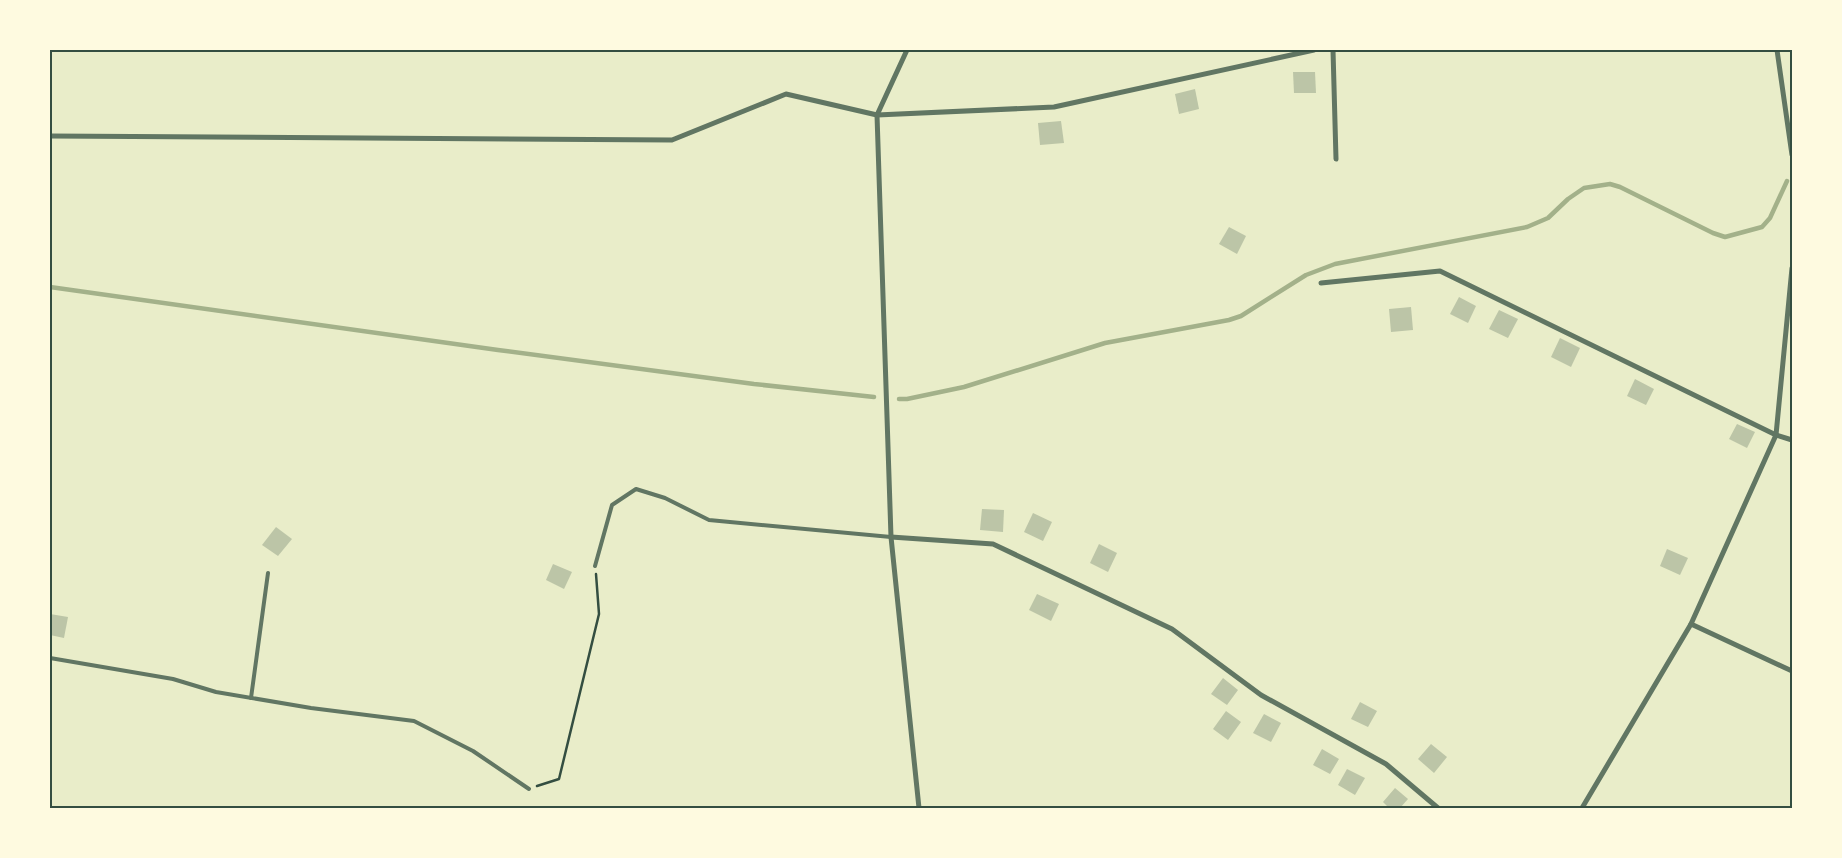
<svg xmlns="http://www.w3.org/2000/svg" width="1842" height="858" font-family="Arial,sans-serif">
	<rect width="100%" height="100%" fill="#e9edc9"/>
	<g fill="none" stroke-linecap="round" stroke-linejoin="round">
		<!-- stream -->
		<g stroke="#a3b18a" stroke-width="4.5">
			<path d="M50,287L498,350L754,384L874,397"/>
			<path d="M899,399H907L964,387L1105,343L1229,320L1241,316L1306,275L1335,264L1527,227L1548,218L1568,199L1584,188L1610,184L1620,187L1713,233L1725,237L1762,227L1770,218L1787,181"/>
		</g>
	</g>
	<!-- building -->
	<g fill="#bcc5a7">
		<path d="M1293,72H1315L1316,93H1294Z"/>
		<path d="M1195,89L1199,109L1179,114L1175,94Z"/>
		<path d="M1061,121L1064,143L1040,145L1038,123Z"/>
		<path d="M1229,227L1246,236L1237,254L1219,244Z"/>
		<path d="M1459,297L1476,306L1468,323L1450,314Z"/>
		<path d="M1411,307L1413,330L1391,332L1389,309Z"/>
		<path d="M1499,310L1518,319L1508,338L1489,329Z"/>
		<path d="M1560,338L1580,348L1571,367L1551,357Z"/>
		<path d="M1635,379L1654,389L1646,405L1627,396Z"/>
		<path d="M1737,424L1755,432L1747,448L1729,439Z"/>
		<path d="M982,509L1004,510L1003,532L980,530Z"/>
		<path d="M1033,513L1052,522L1043,541L1024,532Z"/>
		<path d="M276,527L292,539L278,556L262,545Z"/>
		<path d="M1099,544L1117,553L1108,572L1090,563Z"/>
		<path d="M1667,549L1688,558L1680,575L1660,566Z"/>
		<path d="M553,564L572,572L564,589L546,580Z"/>
		<path d="M1037,594L1059,604L1051,621L1029,610Z"/>
		<path d="M50,614L68,617L64,638L50,635Z"/>
		<path d="M1223,678L1238,690L1227,705L1211,694Z"/>
		<path d="M1360,702L1377,711L1368,727L1351,719Z"/>
		<path d="M1226,711L1241,722L1228,740L1213,729Z"/>
		<path d="M1264,714L1281,723L1271,742L1253,733Z"/>
		<path d="M1431,744L1447,757L1434,773L1418,759Z"/>
		<path d="M1322,749L1339,759L1330,774L1313,765Z"/>
		<path d="M1347,769L1365,778L1355,795L1338,785Z"/>
		<path d="M1395,788L1408,799L1400,808H1389L1383,802Z"/>
	</g>
	<g fill="none" stroke-linecap="round" stroke-linejoin="round">
		<!-- path -->
		<path stroke="#344e41" stroke-width="2.5" d="M537,786L559,779L599,614L596,574"/>
		<!-- service -->
		<g stroke="#617663" stroke-width="4">
			<path d="M595,566L612,505L636,489L665,498L709,520L891,537"/>
			<path d="M50,658L173,679L216,692L311,708L414,721L473,751L529,789"/>
			<path d="M251,698L268,573"/>
		</g>
		<!-- minor -->
		<g stroke="#617663" stroke-width="5">
			<path d="M907,50L877,115L891,537L919,808"/>
			<path d="M1333,50L1336,159"/>
			<path d="M1777,50L1792,155"/>
			<path d="M50,136L672,140L786,94L877,115L1054,107L1314,50"/>
			<path d="M1321,283L1440,271L1776,435L1792,440"/>
			<path d="M891,537L993,544L1172,629L1261,695L1386,764L1438,808"/>
			<path d="M1691,624L1792,671"/>
			<path d="M1582,808L1691,624L1776,435L1792,268"/>
		</g>
	</g>
	<!-- border -->
	<rect width="1842" height="858" fill="none" stroke="#fefae0" stroke-width="102"/>
	<rect x="51" y="51" width="1740" height="756" fill="none" stroke="#344e41" stroke-width="2"/>
</svg>
